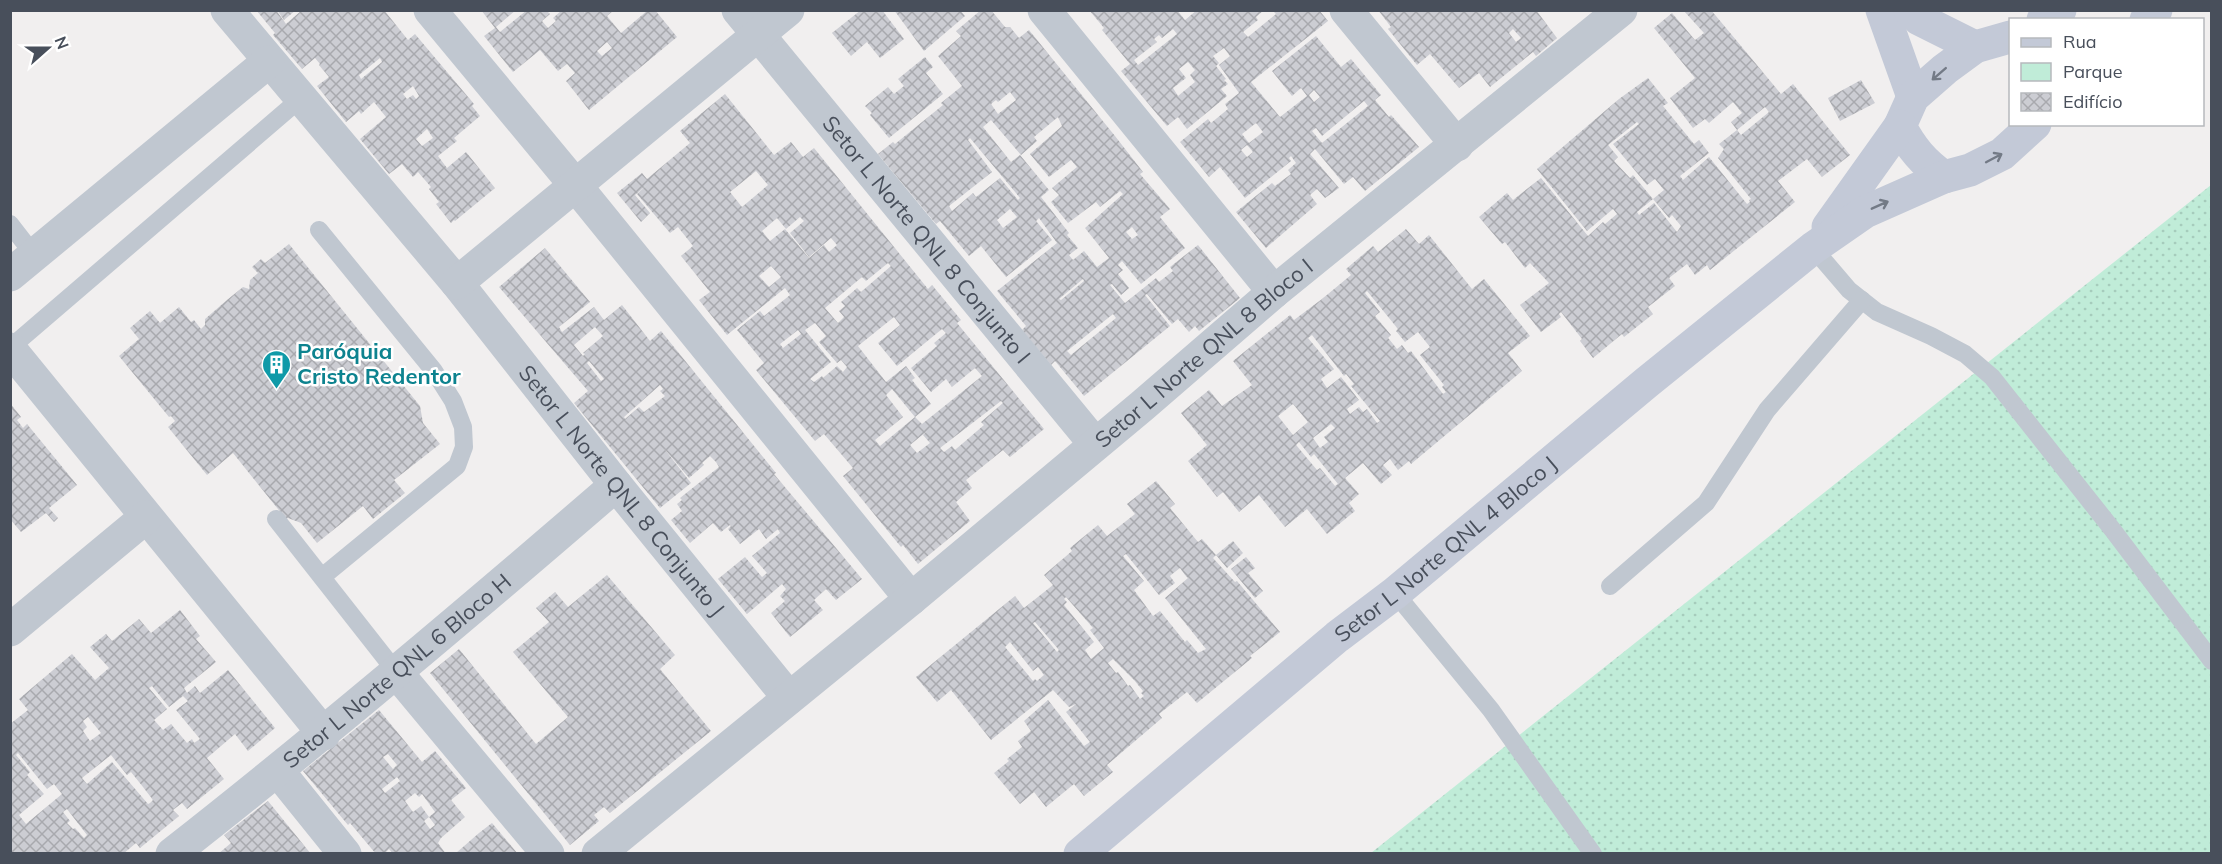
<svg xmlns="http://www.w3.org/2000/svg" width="2222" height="864" font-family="Mulish,sans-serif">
	<defs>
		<pattern id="green-dots" width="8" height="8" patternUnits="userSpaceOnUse" patternTransform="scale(1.5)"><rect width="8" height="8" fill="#c0ecd8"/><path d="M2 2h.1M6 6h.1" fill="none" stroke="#a6ccbc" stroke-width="1.8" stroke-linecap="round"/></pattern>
		<pattern id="building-cross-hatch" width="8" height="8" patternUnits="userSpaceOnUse" patternTransform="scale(1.5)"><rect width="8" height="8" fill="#cccdd3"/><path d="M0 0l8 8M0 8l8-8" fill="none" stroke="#a8a9ae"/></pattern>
	</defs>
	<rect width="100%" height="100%" fill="#f1efef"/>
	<!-- green -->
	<path fill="url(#green-dots)" d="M2211,185V853H1371Z"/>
	<!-- building -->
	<g fill="url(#building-cross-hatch)" fill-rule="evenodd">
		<path d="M256,10H276L286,24L302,10H384L408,40L415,34L474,104L472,106L480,116L454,138L457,141L438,156L447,168L466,152L495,188L455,221L454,220L451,223L436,204L439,202L429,189L431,187L418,172L413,177L402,164L389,174L360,139L386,117L374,102L361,114L359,111L346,122L317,86L329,77L319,65L320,64L315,58L302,69L273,35L275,33ZM380,58L382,62L361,79L359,75ZM413,86L419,96L416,99L413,95L407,99L403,94ZM427,129L433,138L422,146L416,139Z"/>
		<path d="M277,10H296L284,20Z"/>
		<path d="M481,10H516L496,27L500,32L527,10H550L548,12L550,14L542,21L548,28L556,21L553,18L562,10H586L584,13L588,10H614L607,16L621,33L648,10H655L677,37L589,110L566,81L575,73L567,64L558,71L540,50L513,72L484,36L495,28ZM607,42L612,48L602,56L597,51Z"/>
		<path d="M861,10H882L904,39L880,58L867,42L851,56L832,33Z"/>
		<path d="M894,10H960L965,16L924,51Z"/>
		<path d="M981,10H991L1005,27H1010L1019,38L1029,30L1115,136L1143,172L1140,174L1170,209L1160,217L1185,248L1141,284L1122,261L1118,265L1123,270L1118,274L1129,288L1121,295L1112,284L1110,285L1125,303L1156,278L1159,282L1173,271L1170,267L1198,245L1240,298L1199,331L1195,326L1189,332L1178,319L1172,324L1147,294L1145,295L1170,326L1084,396L1055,361L1051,365L1022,330L1026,326L997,291L1057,243L1039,218L1036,221L1052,240L1006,277L981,246L969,256L940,221L936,224L878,154L893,142L895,144L943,105L941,103L962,86L938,56L961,36L956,31ZM1010,92L1016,100L998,114L991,104L996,100L998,102ZM1058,117L1062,126L1030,154L1049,177L1071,160L1077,167L1052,188L1059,195L1051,202L1068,223L1096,202L1100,207L1120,191L1123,194L1085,228L1109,258L1097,267L1084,251L1073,260L1069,255L1078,248L1067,235L1069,233L1041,197L1049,190L1020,155L1011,162L983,127L991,120L1021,155L1037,141L1034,137ZM970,138L1020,198L1018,200L1000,178L976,197L973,193L952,211L949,206L992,172L968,140ZM1010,209L1017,217L1003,228L997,220ZM1132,227L1138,235L1132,239L1126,232ZM1083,279L1084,281L1061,300L1059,299ZM1113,314L1116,318L1071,355L1067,351Z"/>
		<path d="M1089,10H1177L1185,20L1197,10H1264L1256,17L1258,20L1243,32L1248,37L1276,14L1272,10H1319L1328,21L1251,82L1280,117L1307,96L1301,88L1292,96L1272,71L1316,36L1341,67L1351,59L1381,95L1375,100L1389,117L1391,115L1419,147L1365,191L1353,177L1344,184L1315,149L1310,154L1339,188L1325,198L1317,189L1310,195L1317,204L1266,248L1236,212L1272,183L1275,186L1291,174L1288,170L1296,163L1291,156L1289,158L1291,161L1245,198L1220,167L1209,177L1180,142L1208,119L1211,123L1228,109L1225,104L1239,93L1219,65L1230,56L1224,48L1213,56L1219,63L1216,66L1226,79L1224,80L1228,84L1221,89L1227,96L1187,129L1178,117L1167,126L1121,71L1130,64L1102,30L1104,28ZM1173,29L1177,34L1138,65L1134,60L1157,42L1154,39L1159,35L1162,38ZM1188,62L1195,70L1190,75L1195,82L1178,96L1173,88L1186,78L1179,69ZM1314,90L1320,97L1314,102L1309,95ZM1364,101L1368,106L1322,143L1312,131L1316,128L1322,136ZM1256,123L1263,132L1249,143L1242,134ZM1247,145L1253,152L1247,157L1241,150Z"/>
		<path d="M1378,10H1536L1557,38L1536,56L1533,52L1490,87L1479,73L1459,88L1430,54L1417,65L1388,29L1391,27ZM1513,29L1521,38L1516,42L1509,33Z"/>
		<path d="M1683,10H1711L1781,94L1793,84L1850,155L1822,177L1807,159L1778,181L1795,202L1710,270L1707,265L1695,275L1687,264L1669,278L1675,286L1648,307L1653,314L1624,337L1622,334L1593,358L1580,341L1582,339L1561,312L1559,314L1561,317L1541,332L1520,305L1549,283L1530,263L1525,268L1505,242L1502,244L1479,217L1507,193L1513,200L1541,178L1588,236L1603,222L1605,224L1617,214L1613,209L1587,231L1537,169L1619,99L1648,78L1668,103L1663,106L1694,144L1699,140L1709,153L1680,176L1683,180L1709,157L1747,204L1750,202L1749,200L1751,199L1718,158L1724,149L1719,144L1737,130L1741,135L1769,112L1765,107L1737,130L1731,122L1742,113L1733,102L1709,123L1705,119L1693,128L1670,98L1695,78L1654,28L1672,13L1695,40L1704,33ZM1637,122L1639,124L1613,144L1647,185L1655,179L1664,190L1653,199L1669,218L1672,215L1681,226L1677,232L1654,203L1639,215L1637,212L1653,199L1633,175L1630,178L1614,161L1618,157L1608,145Z"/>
		<path d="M925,57L933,67L926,73L943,94L889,138L870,115L872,113L865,106L888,87L894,94L904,86L898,79Z"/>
		<path d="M1861,80L1875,103L1840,121L1828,98Z"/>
		<path d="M725,94L774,155L791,142L803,157L814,148L928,289L932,285L961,320L957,323L1044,429L1010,457L1003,450L966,480L972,488L956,502L970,521L918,564L903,545L901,547L843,476L853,468L824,434L815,441L756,370L764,363L737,330L760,311L764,316L790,295L785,288L727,335L699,300L710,292L681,256L693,246L678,227L670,233L637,194L648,184L635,195L650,213L641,222L617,193L642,173L647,179L690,143L680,131ZM756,171L768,185L742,207L730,192ZM800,217L804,221L790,233L809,257L831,238L837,245L829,252L824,245L809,258L785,229L770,241L762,231L777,218L786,229ZM888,263L891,266L861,292L857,288L841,302L845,306L839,311L844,317L838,323L825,308L862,277L866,281ZM771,266L781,277L769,287L759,276ZM894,317L900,325L878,343L897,366L942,329L946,333L934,343L937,346L911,368L931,392L946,379L952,387L975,368L982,376L922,424L915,417L880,446L875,440L903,417L886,395L892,389L915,417L931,404L912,380L915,378L906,366L886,382L858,346ZM815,323L826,336L819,342L837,363L841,360L847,367L843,372L837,366L823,378L822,376L814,382L810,379L831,362L805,330ZM798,330L801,334L783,348L780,344ZM1001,401L1003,403L981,422L984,425L955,450L952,446L944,452L940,448ZM927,431L923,435L930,443L917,453L910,445Z"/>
		<path d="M1406,229L1419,244L1429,235L1472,289L1484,279L1530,336L1508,353L1522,371L1411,464L1409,461L1398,470L1390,459L1383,465L1392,475L1381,484L1363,463L1345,478L1359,494L1349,503L1355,511L1327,534L1307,509L1285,527L1259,495L1239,512L1223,492L1217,497L1188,461L1207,445L1181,413L1209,390L1222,406L1252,385L1233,361L1290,315L1294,320L1322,299L1351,275L1346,269L1373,246L1378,252ZM1367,291L1398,329L1396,331L1405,342L1418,332L1430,347L1420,355L1444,385L1442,387L1446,392L1443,394L1411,351L1408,353L1402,345L1397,349L1389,339L1388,338L1391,335L1375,316L1380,312L1365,293ZM1312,335L1344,376L1346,374L1354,384L1351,386L1380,421L1377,423L1367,409L1363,412L1359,407L1350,414L1347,409L1359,400L1341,377L1327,388L1321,379L1334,369L1308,338ZM1293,404L1308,422L1293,435L1278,416ZM1331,424L1335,428L1324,437L1328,442L1320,448L1313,438ZM1299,442L1311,457L1314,454L1338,484L1335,486L1320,468L1317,470L1296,445Z"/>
		<path d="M289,244L420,406L423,423L440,444L394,480L405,493L373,519L363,506L317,543L301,523L288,518L286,519L233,453L207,475L168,427L175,421L171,416L169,417L119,356L139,339L130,328L150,311L160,323L179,307L191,322L194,320L201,329L205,325V319L227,300L243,287L249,289L250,280L258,273L252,267L261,259L265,263Z"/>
		<path d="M545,248L590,302L559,327L562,332L594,307L604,320L622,305L650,341L661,331L776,473L774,474L862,579L836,600L826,589L814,600L823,610L790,637L771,613L785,601L780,596L786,589L782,584L747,614L718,579L745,557L762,577L767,573L752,556L780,533L778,529L766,539L759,529L740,544L728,529L731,526L730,525L721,532L713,523L690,543L671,520L682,511L677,504L682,500L680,498L719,467L716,462L710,456L702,463L704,465L689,478L663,447L691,483L660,508L574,403L588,391L499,287ZM595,327L603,336L583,353L585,354L583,356L574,345ZM589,361L604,379L601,381L587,363ZM660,385L663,389L660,391L665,396L644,412L639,407L625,419L624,417Z"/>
		<path d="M10,403L21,417L17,420L23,428L27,424L77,485L49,508L58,518L54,522L46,513L21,532L10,519Z"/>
		<path d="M1156,481L1175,504L1170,508L1198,542L1202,539L1216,555L1213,558L1235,582L1237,581L1280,632L1250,656L1252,658L1197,703L1187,692L1159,714L1162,718L1107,765L1113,772L1084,796L1074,784L1046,807L1034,792L1020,804L994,773L1009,761L1007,759L1022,747L1018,741L1031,731L1024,721L1048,700L1084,746L1090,742L1066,712L1076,704L1069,707L1053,690L991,740L951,690L937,702L916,677L1015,596L1024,608L1053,585L1044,575L1072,551L1070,548L1098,525L1107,536L1135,514L1127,504ZM1126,554L1159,595L1175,583L1170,576L1171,575L1180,568L1185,575L1188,578L1165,598L1206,649L1198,653L1187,640L1185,642L1160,611L1153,616L1134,590L1144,581L1123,556ZM1066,597L1093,628L1090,630L1104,648L1091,659L1085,650L1094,642L1064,605L1067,602L1064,599ZM1035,622L1059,650L1057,652L1033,623ZM1010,642L1033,671L1038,667L1044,675L1037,681L1035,679L1033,681L1005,647ZM1113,659L1134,680L1143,691L1141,693L1144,696L1140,699L1130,685L1128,686L1118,672L1116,673L1108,663Z"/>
		<path d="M1233,541L1243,553L1227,568L1216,555Z"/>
		<path d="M1246,557L1255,568L1248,573L1263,591L1255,598L1231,569Z"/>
		<path d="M607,575L675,655L660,669L711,731L610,813L604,807L594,815L599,821L570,845L430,673L459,649L536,744L568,717L513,652L549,622L536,608L555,592L568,607Z"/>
		<path d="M180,610L200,636L196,639L216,662L184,688L187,693L195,686L200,693L228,670L275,728L248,751L235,734L207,758L224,779L187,809L182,803L173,810L179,816L140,848L136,843L123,854H10V724L28,710L19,699L72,654L95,680L109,668L90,647L106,634L112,641L139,619L151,633ZM152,686L169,707L183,696L188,701L176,710L200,739L194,743L192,739L187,743L171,724L163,730L154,720L167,709L149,688ZM88,717L101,733L90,741L83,731L87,727L83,721ZM18,753L47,789L54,784L62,794L26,824L19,815L44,794L27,775L30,772L16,755ZM111,755L127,775L131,772L143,787L153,800L150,803L148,804L112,762L87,784L82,778ZM67,809L87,835L84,838L75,828L73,829L67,823L70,821L63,812Z"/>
		<path d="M379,710L422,762L435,751L466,788L451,800L465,817L441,838L438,843L446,854H393L389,849L384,854H376L350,823L348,825L303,771ZM388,754L397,765L393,769L383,757ZM397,777L400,781L385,793L382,789ZM415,793L419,797L422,794L435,812L429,817L421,806L413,812L405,801ZM429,817L435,825L430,829L424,821Z"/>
		<path d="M268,801L311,854H218L231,843L224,835Z"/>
		<path d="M492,823L518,854H455L479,833Z"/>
	</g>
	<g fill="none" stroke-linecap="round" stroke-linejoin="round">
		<!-- lane -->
		<g stroke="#c0c7d0" stroke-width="18">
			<path d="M10,224L34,255"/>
			<path d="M319,230L434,371L453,401L463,427L464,447L457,466L322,577"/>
			<path d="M1813,248L1849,290L1877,312L1931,336L1965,354L1992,377L2112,529L2212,661"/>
			<path d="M10,348L300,99"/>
			<path d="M276,519L397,673"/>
			<path d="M1610,586L1706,503L1767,410L1862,300"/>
			<path d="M1395,593L1491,710L1593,854"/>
		</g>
		<!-- street -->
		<g stroke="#c0c7d0" stroke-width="33">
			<path id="s1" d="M227,10L457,283L616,485L789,698"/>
			<path d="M430,10L576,186L911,599"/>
			<path id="s2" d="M738,10L1095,444"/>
			<path d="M1044,10L1274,292"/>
			<path d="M1346,10L1457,145"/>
			<path d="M10,275L268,62"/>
			<path d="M457,283L788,10"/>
			<path d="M10,349L324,734"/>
			<path d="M10,630L146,517"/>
			<path d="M397,673L548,854"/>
			<path d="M278,771L345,854"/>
			<path id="s3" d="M172,854C324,735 470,611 616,485"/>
			<path id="s4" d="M598,854L911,599L1142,406L1274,292L1621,10"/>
		</g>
		<!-- secondary -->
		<g stroke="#c3c9d7" stroke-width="33">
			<path d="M1882,10L1913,97"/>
			<path d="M1910,10L1919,19L1975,47"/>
			<path d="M2043,20L2060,10"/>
			<path d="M2146,20L2156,10"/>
			<path d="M1944,177C1924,163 1911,148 1900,126L1913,97L1945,69L1975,47L2010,37"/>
			<path d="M1828,227L1900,126"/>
			<path id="s5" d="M1080,854L1337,637L1395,593L1646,383L1813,248L1865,212L1944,177L1970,170L2002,154L2035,124"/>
		</g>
	</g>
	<!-- one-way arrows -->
	<defs><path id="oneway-shaft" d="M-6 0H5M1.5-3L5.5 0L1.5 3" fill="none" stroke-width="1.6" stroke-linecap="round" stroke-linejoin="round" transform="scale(1.5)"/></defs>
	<g stroke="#737a86">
		<use href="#oneway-shaft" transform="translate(1939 74) rotate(139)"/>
		<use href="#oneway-shaft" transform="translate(1994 158) rotate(-28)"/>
		<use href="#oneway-shaft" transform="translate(1880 205) rotate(-24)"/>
	</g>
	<!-- icons -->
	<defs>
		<symbol id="building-pin" viewBox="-11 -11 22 30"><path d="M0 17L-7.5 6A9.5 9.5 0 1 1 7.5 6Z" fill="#0f9aa8" stroke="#fff"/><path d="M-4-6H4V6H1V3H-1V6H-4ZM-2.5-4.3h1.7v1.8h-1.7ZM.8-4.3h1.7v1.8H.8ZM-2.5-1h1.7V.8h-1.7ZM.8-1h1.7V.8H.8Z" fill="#fff"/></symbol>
	</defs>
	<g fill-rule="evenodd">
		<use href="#building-pin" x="260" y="348" width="33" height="45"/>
	</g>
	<g text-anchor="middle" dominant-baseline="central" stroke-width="5" stroke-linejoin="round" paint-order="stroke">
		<!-- street labels -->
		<g font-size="22" fill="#484f5b" stroke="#fff">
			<text stroke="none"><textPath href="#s2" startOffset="297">Setor L Norte QNL 8 Conjunto I</textPath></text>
			<text stroke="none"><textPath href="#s4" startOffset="786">Setor L Norte QNL 8 Bloco I</textPath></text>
			<text stroke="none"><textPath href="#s1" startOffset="622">Setor L Norte QNL 8 Conjunto J</textPath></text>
			<text stroke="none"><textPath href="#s5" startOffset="476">Setor L Norte QNL 4 Bloco J</textPath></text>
			<text stroke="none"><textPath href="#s3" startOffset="290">Setor L Norte QNL 6 Bloco H</textPath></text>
		</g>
		<!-- culture labels -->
		<g font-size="22" font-weight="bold" fill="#0d838f" stroke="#fff" text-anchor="start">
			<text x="297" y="351">Paróquia<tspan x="297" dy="25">Cristo Redentor</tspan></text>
		</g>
	</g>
	<!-- border -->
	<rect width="2222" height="864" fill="none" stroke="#484f5b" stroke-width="24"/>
	<!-- legend -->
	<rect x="2009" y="18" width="195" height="108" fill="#ffffff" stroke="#b6b9bd" stroke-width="1.5"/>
	<rect x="2021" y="38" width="30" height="9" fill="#c3c9d7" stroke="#b6b9bd" stroke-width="1.5"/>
	<text x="2063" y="48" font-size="18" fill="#484f5b">Rua</text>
	<rect x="2021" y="63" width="30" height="18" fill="#c0ecd8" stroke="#b6b9bd" stroke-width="1.5"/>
	<text x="2063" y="78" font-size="18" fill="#484f5b">Parque</text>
	<rect x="2021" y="93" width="30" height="18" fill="url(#building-cross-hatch)" stroke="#b6b9bd" stroke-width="1.5"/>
	<text x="2063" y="108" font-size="18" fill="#484f5b">Edifício</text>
	<!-- north arrow -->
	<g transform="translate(48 48) rotate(69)" stroke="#ffffff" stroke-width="4.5" paint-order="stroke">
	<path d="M0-4.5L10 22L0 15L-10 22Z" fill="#484f5b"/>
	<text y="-9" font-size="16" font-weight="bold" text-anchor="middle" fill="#484f5b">N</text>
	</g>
</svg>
